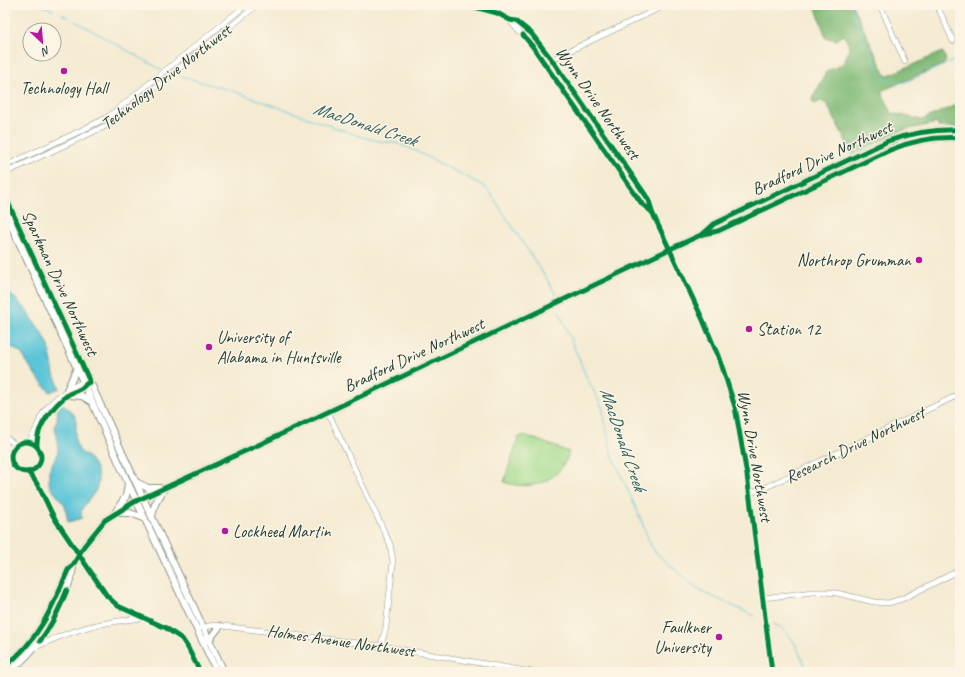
<svg xmlns="http://www.w3.org/2000/svg" width="965" height="677" font-family="Caveat,sans-serif">
	<rect width="100%" height="100%" fill="#fcf5e5"/>
	<filter id="ink" filterUnits="userSpaceOnUse"><feTurbulence type="fractalNoise" baseFrequency=".025" numOctaves="2"/><feDisplacementMap in="SourceGraphic" scale="8" xChannelSelector="R" yChannelSelector="G"/><feConvolveMatrix kernelMatrix="1 2 1 2 8 2 1 2 1" color-interpolation-filters="sRGB"/></filter>
	<filter id="wash" filterUnits="userSpaceOnUse"><feTurbulence type="fractalNoise" baseFrequency=".012" numOctaves="4" result="noise"/><feDisplacementMap in="SourceGraphic" scale="16" xChannelSelector="R" yChannelSelector="G"/><feGaussianBlur stdDeviation="0.9" result="paint"/><feColorMatrix in="noise" values="0 0 0 0 0 0 0 0 0 0 0 0 0 0 0 0 0 1.4 0 .05"/><feComposite in="paint" operator="in"/></filter>
	<g filter="url(#wash)">
		<rect width="100%" height="100%" fill="#f5ebd3"/>
		<!-- green -->
		<path fill="#a2db8d" stroke="#608c60" d="M524,435L569,452C561,481 531,492 504,482L518,438Z"/>
		<!-- forest -->
		<path fill="#81bb78" stroke="#507c56" d="M815,5H852L886,76L943,52L946,60L944,64L881,91L892,113L922,120L960,103V127H938L937,123L900,131L853,155L827,104L821,101L814,104L812,99L827,71L842,65L848,53L849,46L844,35L836,40L826,38Z"/>
		<!-- water -->
		<g fill="#5cc5d8" stroke="#3e8186">
			<path d="M5,289L25,308L44,336L49,346L54,375L60,388L50,392L37,377L21,353L5,343Z"/>
			<path d="M63,404C66,407 71,411 74,415C80,425 71,437 78,448C80,452 83,454 87,456C95,463 99,473 98,483C96,498 77,506 82,518L68,522L65,505L50,487L49,482V470L57,455L58,449L55,426L57,420L58,408Z"/>
		</g>
		<g fill="none" stroke-linecap="round" stroke-linejoin="round">
			<!-- stream -->
			<g stroke="#5cc5d8" stroke-width="1">
				<path d="M42,5L53,10"/>
				<path d="M850,5L880,74L891,83L906,82L960,58"/>
				<path d="M62,14L69,18"/>
				<path d="M75,21L162,70"/>
				<path d="M180,76L233,91L362,137L383,142L397,143L416,151L478,183L486,188L493,197L548,281L556,295"/>
				<path d="M559,311L586,376L602,407L612,455L639,515L651,546L655,552L693,585L707,594L755,616"/>
				<path d="M774,624C793,631 800,655 808,672"/>
			</g>
		</g>
	</g>
	<g filter="url(#ink)">
		<g fill="none" stroke-linecap="round" stroke-linejoin="round">
			<defs>
				<g id="minor">
					<path d="M467,5L497,13L510,20L516,21L531,33L552,60L649,200L652,212L703,320L721,363L735,407L747,475L772,672"/>
					<path d="M880,5L905,62"/>
					<path d="M937,5L953,41"/>
					<path d="M510,20C514,28 527,39 533,47L642,204L652,212"/>
					<path d="M544,63L666,5"/>
					<path d="M5,166L74,134L108,117L246,5"/>
					<path d="M5,173L110,124L257,5"/>
					<path d="M328,412L390,544L393,562L386,627L381,646"/>
					<path d="M5,437L16,445"/>
					<path d="M29,441C36,434 37,424 42,415C51,400 66,390 81,383L84,384L87,383"/>
					<circle cx="26" cy="457" r="15"/>
					<path d="M37,445C37,439 39,434 41,429C49,410 64,396 83,387L84,384"/>
					<path d="M28,472C41,485 46,504 55,519L107,596L118,606L166,628L182,639L188,648L200,672"/>
					<path d="M749,492L758,491L960,394"/>
					<path d="M763,598L813,592H825L837,593L874,602L888,603L902,599L960,570"/>
					<path d="M201,628L214,625L223,626L381,646L532,672"/>
					<path d="M36,647C53,639 70,632 88,627C106,622 125,620 143,618"/>
				</g>
				<g id="major">
					<path d="M5,196L143,498L224,672"/>
					<path d="M5,212L77,368L128,483L217,672"/>
					<path d="M704,233L714,224L888,141C912,133 935,129 960,130"/>
					<path d="M67,390L77,368"/>
					<path d="M69,395L82,396L92,402"/>
					<path d="M136,482L148,488H164"/>
					<path d="M128,484L126,496L115,513H130L144,518"/>
					<path d="M152,516L155,504L164,489"/>
					<path d="M84,546L105,520L136,501L269,440L670,249L703,234L718,231L900,145C920,140 940,136 960,138"/>
					<path d="M208,641L220,626"/>
					<path d="M5,666C38,642 53,606 68,570L73,565"/>
					<path d="M9,672C37,650 55,622 67,589C70,581 73,573 73,565"/>
				</g>
			</defs>
			<!-- minor casing -->
			<use href="#minor" stroke="#8a9484" stroke-width="6"/>
			<!-- major casing -->
			<use href="#major" stroke="#8a9484" stroke-width="8"/>
			<!-- minor -->
			<use href="#minor" stroke="#fff" stroke-width="5"/>
			<!-- major -->
			<use href="#major" stroke="#fff" stroke-width="6"/>
			<defs>
				<path id="major-bridge" d="M75,562L84,546"/>
			</defs>
			<!-- major-bridge casing -->
			<use href="#major-bridge" stroke="#8a9484" stroke-width="8" stroke-linecap="butt"/>
			<!-- major-bridge -->
			<use href="#major-bridge" stroke="#fff" stroke-width="6"/>
			<defs>
				<g id="cycleway">
					<path d="M467,5L497,13L510,20L516,21L531,33L552,60L649,200L652,212L703,320L721,363L735,407L747,475L772,672"/>
					<path d="M523,35L533,47L642,204L652,212"/>
					<path d="M5,196L90,382C85,384 86,384 83,387C80,390 73,392 69,394C55,404 36,426 37,445"/>
					<path d="M703,234L714,224L888,141C912,133 935,129 960,130"/>
					<circle cx="26" cy="457" r="15"/>
					<path d="M28,472C41,485 46,504 55,519L107,596L118,606L166,628L182,639L188,648L200,672"/>
					<path d="M40,641C52,625 60,608 67,590"/>
					<path d="M5,666C38,642 53,606 68,570L73,565L84,546L105,520L136,501L269,440L670,249L703,234L718,231L890,150C912,141 936,136 960,138"/>
				</g>
			</defs>
			<!-- cycleway casing -->
			<use href="#cycleway" stroke="#fcf5e5" stroke-width="8"/>
			<!-- cycleway -->
			<use href="#cycleway" stroke="#00873e" stroke-width="5"/>
		</g>
	</g>
	<!-- markers -->
	<g fill="#b5179e" stroke="#fcf5e5" stroke-width="1.5">
		<circle cx="64" cy="71" r="4"/>
		<circle cx="919" cy="260" r="4"/>
		<circle cx="749" cy="329" r="4"/>
		<circle cx="209" cy="347" r="4"/>
		<circle cx="225" cy="531" r="4"/>
		<circle cx="719" cy="637" r="4"/>
	</g>
	<g text-anchor="middle" dominant-baseline="central" stroke-width="3" stroke-linejoin="round" paint-order="stroke">
		<!-- street labels -->
		<g font-size="17" fill="#1f3d34" stroke="#fcf5e5">
			<text transform="translate(166 77) rotate(-38)">Technology Drive Northwest</text>
			<text transform="translate(598 103) rotate(55)">Wynn Drive Northwest</text>
			<text transform="translate(822 158) rotate(-25)">Bradford Drive Northwest</text>
			<text transform="translate(60 283) rotate(65)">Sparkman Drive Northwest</text>
			<text transform="translate(414 355) rotate(-25)">Bradford Drive Northwest</text>
			<text transform="translate(855 445) rotate(-26)">Research Drive Northwest</text>
			<text transform="translate(755 456) rotate(80)">Wynn Drive Northwest</text>
			<text transform="translate(341 641) rotate(8)">Holmes Avenue Northwest</text>
		</g>
		<!-- poi labels -->
		<g font-size="17" fill="#1f3d34" stroke="#fcf5e5" text-anchor="start">
			<text x="64" y="88" text-anchor="middle">Technology Hall</text>
			<text x="911" y="260" text-anchor="end">Northrop Grumman</text>
			<text x="757" y="329">Station 12</text>
			<text x="217" y="337">University of<tspan x="217" dy="20">Alabama in Huntsville</tspan></text>
			<text x="233" y="531">Lockheed Martin</text>
			<text x="711" y="627" text-anchor="end">Faulkner<tspan x="711" dy="20">University</tspan></text>
		</g>
		<!-- water labels -->
		<g font-size="18" font-style="italic" fill="#2e5f5d" stroke="#fcf5e5">
			<text transform="translate(365 124) rotate(18)">MacDonald Creek</text>
			<text transform="translate(623 439) rotate(71)">MacDonald Creek</text>
		</g>
	</g>
	<!-- margin -->
	<rect width="965" height="677" fill="none" stroke="#fcf5e5" stroke-width="20"/>
	<!-- north arrow -->
	<g transform="translate(42 42) rotate(154)"><circle r="19" fill="#fcf5e5" stroke="#a4ab9e"/>
	<path d="M0-3L7 15L0 10L-7 15Z" fill="#b5179e"/>
	<text y="-6" font-size="11" font-weight="bold" text-anchor="middle" fill="#1f3d34">N</text>
	</g>
</svg>
